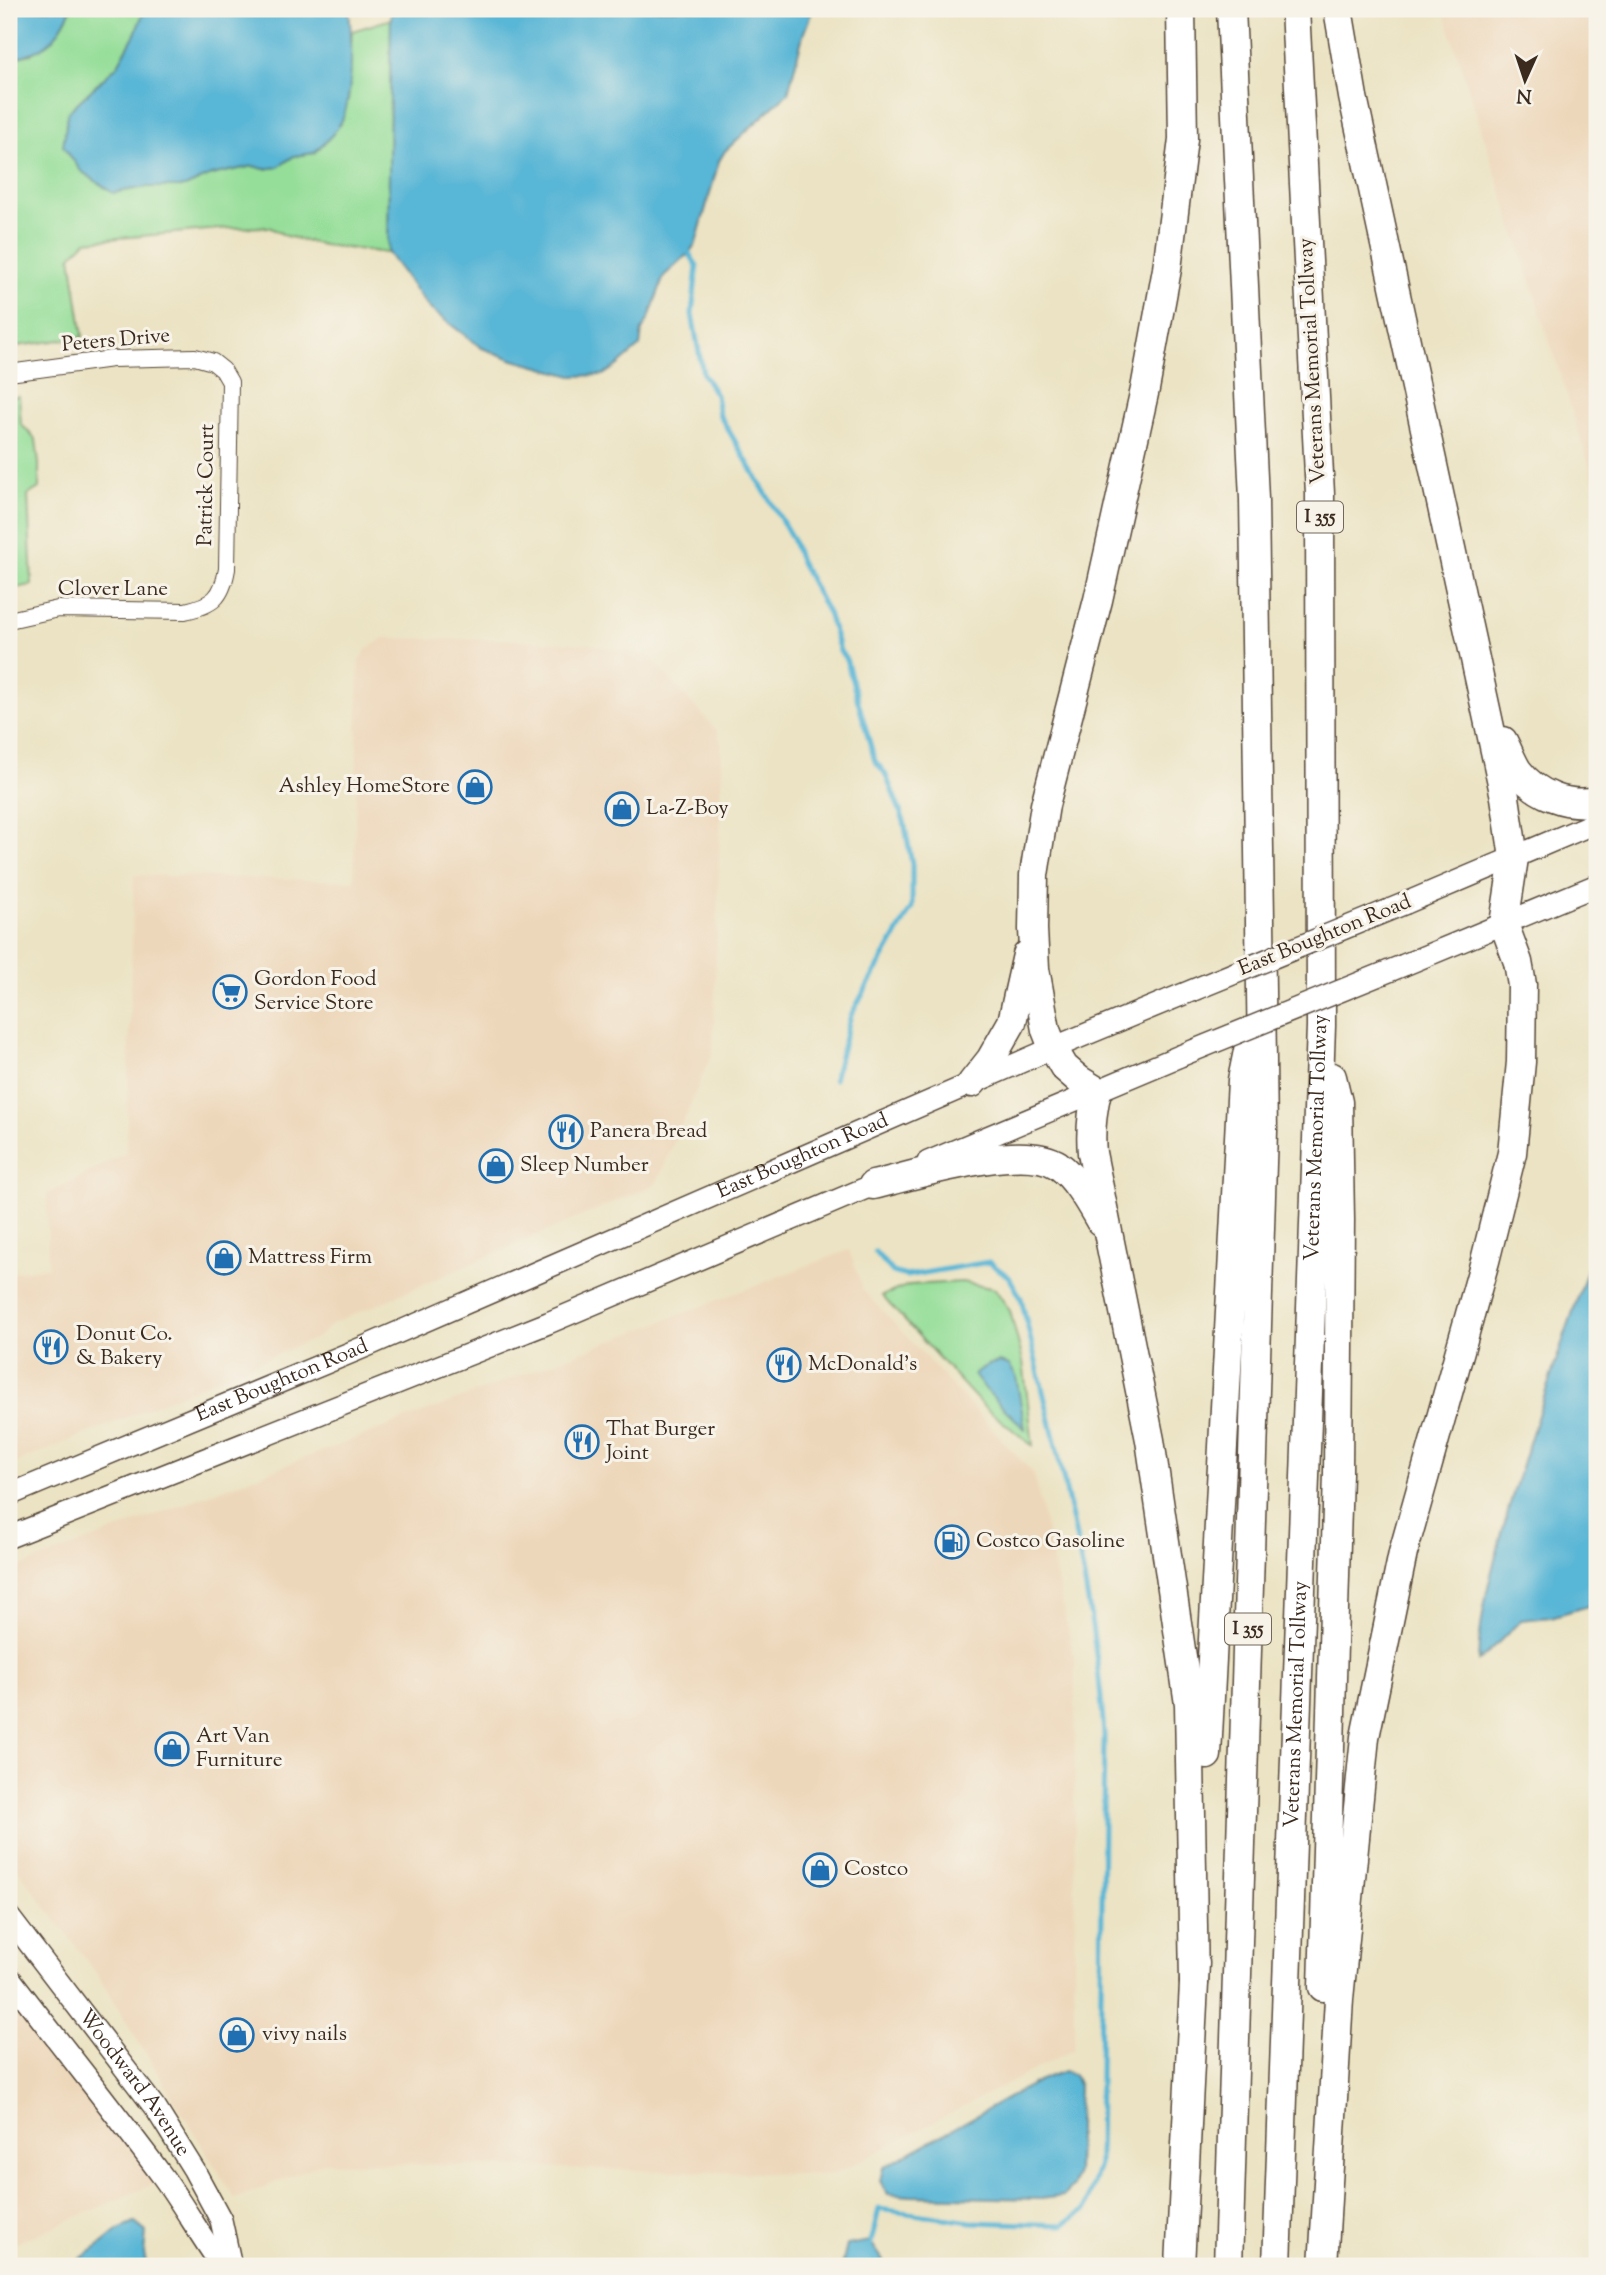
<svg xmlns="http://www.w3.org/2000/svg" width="1606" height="2275" font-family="'Sorts Mill Goudy',serif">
	<rect width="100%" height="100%" fill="#f7f3e8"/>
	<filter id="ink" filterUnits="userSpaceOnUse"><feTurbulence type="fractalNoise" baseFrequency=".0143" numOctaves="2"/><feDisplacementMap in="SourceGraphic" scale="14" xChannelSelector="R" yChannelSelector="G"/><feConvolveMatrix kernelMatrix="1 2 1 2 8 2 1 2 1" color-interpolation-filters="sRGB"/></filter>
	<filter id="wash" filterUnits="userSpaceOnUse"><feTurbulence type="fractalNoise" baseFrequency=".00686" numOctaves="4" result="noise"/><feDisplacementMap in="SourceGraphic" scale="28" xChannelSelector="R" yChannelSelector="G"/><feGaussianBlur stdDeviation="1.57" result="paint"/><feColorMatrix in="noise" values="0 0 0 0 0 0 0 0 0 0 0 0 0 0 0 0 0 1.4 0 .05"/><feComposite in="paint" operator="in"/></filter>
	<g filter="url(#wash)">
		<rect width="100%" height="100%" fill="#ebe3c3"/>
		<!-- built -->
		<g fill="#edd7ba">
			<path d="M1443,9H1597V489Z"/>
			<path d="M384,638L518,640L590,644L650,657L717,731L721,743L722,767L713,1051L656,1184L334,1323L318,1337L9,1466V1273L48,1267L47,1194L126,1153L134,875L354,881L359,661L367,649Z"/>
			<path d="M849,1250L863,1290L1034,1474L1075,1662L1074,2049L833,2175L324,2162L235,2199L97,1974L9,1858V1571Z"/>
			<path d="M9,1995L156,2183L9,2246Z"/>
		</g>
		<!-- green -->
		<g fill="#95de99" stroke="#68845c" stroke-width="2">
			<path d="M71,9H145L135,34L118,65L68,112L113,192L146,187H185L211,175L253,166L264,169L278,167L294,156L314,153L340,124L348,100L352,31L391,19L388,253L323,245L286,236L269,227L230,228L86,241L71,256L83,337L9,347V59L31,54L65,21Z"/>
			<path d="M19,396L21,424L36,440L39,464V488L28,495L32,585L9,589V398Z"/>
			<path d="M962,1282L995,1289L1010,1311L1023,1361L1033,1446L983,1406L882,1296L909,1285Z"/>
		</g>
		<!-- water -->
		<g fill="#58b6d6" stroke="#4a707a" stroke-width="2">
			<path d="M9,9H71C55,43 46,51 9,59Z"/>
			<path d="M145,9H349C352,36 354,100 340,124C334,135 323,144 314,153L294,156L278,167L264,169L253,166L211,175L185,187H146L113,193L81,171L63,146L68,112L118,65L135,34Z"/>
			<path d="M391,9H813L803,35L788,93L725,151L719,161L696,243L689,253L664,276L649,318L642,330L640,346L618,365L603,375L572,376L514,360L482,348L429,308L388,253Z"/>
			<path d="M1597,1242V1608L1588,1606L1551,1617L1521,1620L1487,1654L1478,1660C1480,1607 1496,1555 1510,1504C1536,1416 1567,1329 1597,1242Z"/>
			<path d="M999,1362L1009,1365L1016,1376L1025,1429C1008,1411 989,1396 974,1375L987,1365Z"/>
			<path d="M1064,2071L1074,2075L1079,2086L1077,2172L1073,2186L1063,2196L1041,2199L911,2196L888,2194L880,2181L883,2168L1038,2081Z"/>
			<path d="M135,2223L146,2232L144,2254L147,2266H70L100,2245L118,2230Z"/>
			<path d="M870,2241L883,2260L879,2266H842L847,2245Z"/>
		</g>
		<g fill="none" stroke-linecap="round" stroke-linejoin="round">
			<!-- stream -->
			<g stroke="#58b6d6" stroke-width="5">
				<path d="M689,253L697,266L692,314L697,341L703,374L716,395L719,414L792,538L800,561L828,613L840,651L846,659L875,761L885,773L904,821L912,864V907L851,1015L834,1079"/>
				<path d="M870,2246L879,2209L971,2222L1063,2225L1085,2210L1099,2164L1104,1735C1095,1587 1054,1442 1021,1298L1009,1277L989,1262L906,1276L893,1272L875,1252"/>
			</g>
		</g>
	</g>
	<g filter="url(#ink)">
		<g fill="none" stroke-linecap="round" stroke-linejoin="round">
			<defs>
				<path id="minor" d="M9,373L112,359L195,357L213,362L223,370L230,382L227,569C222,598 213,605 185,611L58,609L9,620"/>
				<g id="secondary">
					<path d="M1406,903L1597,822"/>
					<path d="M1404,965L1597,885"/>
					<path d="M928,1162L1180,1056"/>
					<path id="s1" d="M9,1495L369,1345L1053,1048L1169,1000"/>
					<path d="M9,1537L548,1323L885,1180"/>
					<path id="s2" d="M9,1917L156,2109L194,2170L221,2220L231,2266"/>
					<path d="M9,1977C60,2044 113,2109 163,2177C184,2206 201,2237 222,2266"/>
				</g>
				<g id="motorway">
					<path d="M1181,9L1183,139L1167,269L1145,389L1098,600L1045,805L1034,875L1033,929L1035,969L1046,1030L1053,1048L1064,1067L1079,1080L1097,1091C1092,1112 1090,1131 1092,1153L1150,1440L1189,1704L1194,1982"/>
					<path d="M1503,741C1508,750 1512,762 1518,771C1536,795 1568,807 1597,801"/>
					<path d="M972,1083L991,1059L1012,1022L1027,955"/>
					<path d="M873,1185C916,1175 1022,1141 1058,1165C1076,1178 1089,1202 1100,1221"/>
					<path d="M1207,1755L1242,1080L1250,1041"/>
					<path d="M1323,1987L1338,1473L1340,1220L1338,1102L1332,1077"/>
					<path d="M1180,2266L1195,1963"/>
					<path d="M1228,2266L1263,1131L1254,499L1231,9"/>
					<path id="s3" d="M1277,2266L1321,1026L1320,494L1295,9"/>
					<path d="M1323,2266L1339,1999L1365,1737L1403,1553L1485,1261L1512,1153L1521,1062L1522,985L1518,962L1504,924L1514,858L1505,797L1353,97L1338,9"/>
				</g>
			</defs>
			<!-- minor casing -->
			<use href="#minor" stroke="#554637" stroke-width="18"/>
			<!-- secondary casing -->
			<use href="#secondary" stroke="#554637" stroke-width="24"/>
			<!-- motorway casing -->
			<use href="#motorway" stroke="#554637" stroke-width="31"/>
			<!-- minor -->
			<use href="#minor" stroke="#fff" stroke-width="16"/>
			<!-- secondary -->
			<use href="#secondary" stroke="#fff" stroke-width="21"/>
			<!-- motorway -->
			<use href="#motorway" stroke="#fff" stroke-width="28"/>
			<defs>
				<g id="secondary-bridge">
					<path d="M1169,1000L1406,903"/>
					<path d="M1180,1056L1404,965"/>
				</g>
			</defs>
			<!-- secondary-bridge casing -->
			<use href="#secondary-bridge" stroke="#554637" stroke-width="24" stroke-linecap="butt"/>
			<!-- secondary-bridge -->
			<use href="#secondary-bridge" stroke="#fff" stroke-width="21"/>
		</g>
	</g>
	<!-- icons -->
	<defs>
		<symbol id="shop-ring" viewBox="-11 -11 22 22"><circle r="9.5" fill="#f7f3e8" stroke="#1f6fb2" stroke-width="1.5"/><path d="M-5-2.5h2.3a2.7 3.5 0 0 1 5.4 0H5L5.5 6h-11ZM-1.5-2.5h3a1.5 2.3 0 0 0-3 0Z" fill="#1f6fb2"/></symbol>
		<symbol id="supermarket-ring" viewBox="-11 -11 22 22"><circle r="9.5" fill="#f7f3e8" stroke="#1f6fb2" stroke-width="1.5"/><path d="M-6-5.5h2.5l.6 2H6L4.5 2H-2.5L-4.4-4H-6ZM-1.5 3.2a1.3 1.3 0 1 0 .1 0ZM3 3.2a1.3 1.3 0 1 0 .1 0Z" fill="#1f6fb2"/></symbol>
		<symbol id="restaurant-ring" viewBox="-11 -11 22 22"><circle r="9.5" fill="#f7f3e8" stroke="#1f6fb2" stroke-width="1.5"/><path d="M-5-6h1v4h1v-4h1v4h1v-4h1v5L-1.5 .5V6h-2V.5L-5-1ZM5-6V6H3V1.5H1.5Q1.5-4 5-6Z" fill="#1f6fb2"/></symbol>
		<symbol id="fuel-ring" viewBox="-11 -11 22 22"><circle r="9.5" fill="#f7f3e8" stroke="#1f6fb2" stroke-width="1.5"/><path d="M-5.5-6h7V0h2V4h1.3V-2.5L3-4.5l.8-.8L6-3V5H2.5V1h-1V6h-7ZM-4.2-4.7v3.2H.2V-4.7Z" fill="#1f6fb2"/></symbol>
	</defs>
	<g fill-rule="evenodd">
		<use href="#shop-ring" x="456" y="768" width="38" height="38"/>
		<use href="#shop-ring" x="603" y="790" width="38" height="38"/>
		<use href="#supermarket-ring" x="211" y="973" width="38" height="38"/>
		<use href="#restaurant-ring" x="547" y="1113" width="38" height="38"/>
		<use href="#shop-ring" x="477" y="1147" width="38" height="38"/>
		<use href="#shop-ring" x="205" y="1239" width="38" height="38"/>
		<use href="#restaurant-ring" x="32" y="1328" width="38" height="38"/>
		<use href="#restaurant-ring" x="765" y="1346" width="38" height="38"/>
		<use href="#restaurant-ring" x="563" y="1423" width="38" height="38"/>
		<use href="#fuel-ring" x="933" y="1523" width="38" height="38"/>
		<use href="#shop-ring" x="153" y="1730" width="38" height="38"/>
		<use href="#shop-ring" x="801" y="1851" width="38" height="38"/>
		<use href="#shop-ring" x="218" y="2016" width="38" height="38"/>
	</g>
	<g text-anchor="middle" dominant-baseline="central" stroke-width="6" stroke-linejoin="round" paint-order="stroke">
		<!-- shield labels -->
		<g fill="#f7f3e8" stroke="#73665b" stroke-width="2">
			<rect x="1297" y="501.5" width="46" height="31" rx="5"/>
			<rect x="1225" y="1613.5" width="46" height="31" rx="5"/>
		</g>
		<g font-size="19" font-weight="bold" fill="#3b2a1e">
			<text x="1320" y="517">I 355</text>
			<text x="1248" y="1629">I 355</text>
		</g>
		<!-- street labels -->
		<g font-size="21" fill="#3b2a1e" stroke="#f7f3e8">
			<text transform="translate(116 341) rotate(-5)">Peters Drive</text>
			<text transform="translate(1313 361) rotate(-93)">Veterans Memorial Tollway</text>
			<text transform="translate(207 485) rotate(-89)">Patrick Court</text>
			<text x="113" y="590">Clover Lane</text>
			<text transform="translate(1325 936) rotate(-22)">East Boughton Road</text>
			<text stroke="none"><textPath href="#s3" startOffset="1129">Veterans Memorial Tollway</textPath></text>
			<text stroke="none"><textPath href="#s1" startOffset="863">East Boughton Road</textPath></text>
			<text stroke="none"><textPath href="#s1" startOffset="296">East Boughton Road</textPath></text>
			<text stroke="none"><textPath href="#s3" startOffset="562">Veterans Memorial Tollway</textPath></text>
			<text stroke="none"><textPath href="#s2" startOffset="208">Woodward Avenue</textPath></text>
		</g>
		<!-- poi labels -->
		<g font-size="21" fill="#3b2a1e" stroke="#f7f3e8" text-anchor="start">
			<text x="450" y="787" text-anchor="end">Ashley HomeStore</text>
			<text x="646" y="809">La-Z-Boy</text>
			<text x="254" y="980">Gordon Food<tspan x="254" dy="24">Service Store</tspan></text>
			<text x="590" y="1132">Panera Bread</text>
			<text x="520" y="1166">Sleep Number</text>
			<text x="248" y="1258">Mattress Firm</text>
			<text x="76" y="1335">Donut Co.<tspan x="76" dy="24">&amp; Bakery</tspan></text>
			<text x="808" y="1365">McDonald's</text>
			<text x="606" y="1430">That Burger<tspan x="606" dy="24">Joint</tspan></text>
			<text x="976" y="1542">Costco Gasoline</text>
			<text x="196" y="1737">Art Van<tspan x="196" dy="24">Furniture</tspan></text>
			<text x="844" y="1870">Costco</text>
			<text x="262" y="2035">vivy nails</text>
		</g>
	</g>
	<!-- margin -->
	<rect width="1606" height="2275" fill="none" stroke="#f7f3e8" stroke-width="35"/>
	<!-- north arrow -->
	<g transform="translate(1525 80) rotate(183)" stroke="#f7f3e8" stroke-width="5" paint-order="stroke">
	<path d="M0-5L12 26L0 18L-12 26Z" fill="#3b2a1e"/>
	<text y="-10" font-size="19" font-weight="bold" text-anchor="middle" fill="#3b2a1e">N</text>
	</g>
</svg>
